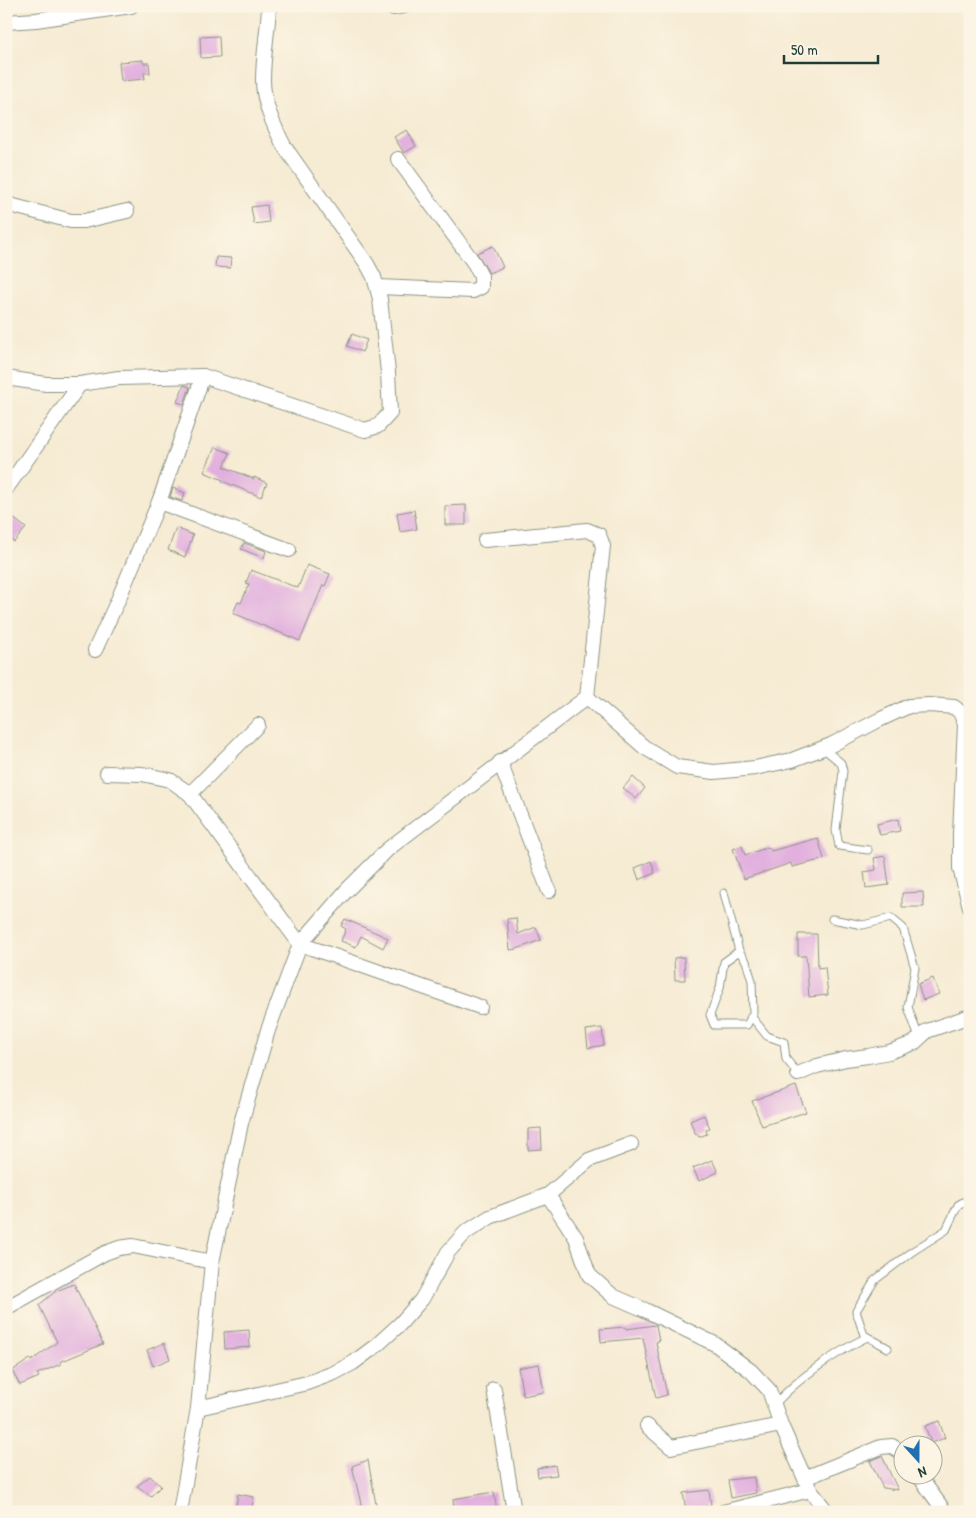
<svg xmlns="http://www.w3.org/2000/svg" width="976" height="1518" font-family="'Patrick Hand',sans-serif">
	<rect width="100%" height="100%" fill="#fcf5e5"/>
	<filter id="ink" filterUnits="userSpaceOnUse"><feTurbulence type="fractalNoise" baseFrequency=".02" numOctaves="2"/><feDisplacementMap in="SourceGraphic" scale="10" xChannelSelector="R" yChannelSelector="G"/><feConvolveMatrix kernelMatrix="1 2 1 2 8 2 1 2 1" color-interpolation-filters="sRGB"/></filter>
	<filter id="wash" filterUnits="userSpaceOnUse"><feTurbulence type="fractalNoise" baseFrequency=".0096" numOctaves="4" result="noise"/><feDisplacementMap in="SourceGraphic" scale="20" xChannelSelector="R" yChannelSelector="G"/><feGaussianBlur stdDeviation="1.12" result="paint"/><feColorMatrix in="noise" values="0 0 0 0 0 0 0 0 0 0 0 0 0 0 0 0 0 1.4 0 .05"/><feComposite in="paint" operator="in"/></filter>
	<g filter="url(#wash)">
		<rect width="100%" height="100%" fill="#f6ebd3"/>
		<g id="blocks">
			<!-- building -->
			<g fill="#e1afde">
				<path d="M219,36L220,57L201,58L200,37Z"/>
				<path d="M143,60V63H149L150,73H144L145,79L121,81L119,62Z"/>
				<path d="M407,130L416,146L404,153L394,137Z"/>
				<path d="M267,205L269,222L254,224L251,207Z"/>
				<path d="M493,246L503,267L489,273L477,253Z"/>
				<path d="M216,257L231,258L230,268L215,267Z"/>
				<path d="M352,334L367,340L362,352L347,346Z"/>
				<path d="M184,385L190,387L184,404L177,402Z"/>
				<path d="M215,447L230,453L224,467L254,479V477L267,483L261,497L222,481L223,480L204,472Z"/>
				<path d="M173,488L185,493L182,501L170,497Z"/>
				<path d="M466,505V525H445V506Z"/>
				<path d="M414,510L417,529L400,532L397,513Z"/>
				<path d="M12,517L26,528L14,542L6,535V524Z"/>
				<path d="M176,528L193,535L185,557L168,550Z"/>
				<path d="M244,543L266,551L264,558L241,549Z"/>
				<path d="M307,565L330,574L325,586L323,585L300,641L233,613L238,602L241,603L249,584L246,583L251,570L298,588Z"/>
				<path d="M633,777L645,788L636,799L623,788Z"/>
				<path d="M898,819L900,831L880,835L877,824Z"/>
				<path d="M818,838L824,859L792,867L791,863L744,879L733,849L742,846L745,855L769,847L771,851Z"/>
				<path d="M885,856L889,885L866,888L864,872L876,870L874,858Z"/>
				<path d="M651,861L655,873L639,880L635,868Z"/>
				<path d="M923,892L924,907H902V893Z"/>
				<path d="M516,918L518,934L536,927L541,940L517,949L510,950L507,919Z"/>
				<path d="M345,919L388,938L383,948L361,936L356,947L341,941L346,929L341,926Z"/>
				<path d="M798,934H817L818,968L825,967L828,995L809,997L806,956H798Z"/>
				<path d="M684,957L685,980H675L674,958Z"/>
				<path d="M933,978L939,994L923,1000L918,984Z"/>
				<path d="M602,1028L604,1045L588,1048L586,1030Z"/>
				<path d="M796,1086L806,1112L762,1126L752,1101Z"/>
				<path d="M704,1115L710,1128L706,1130L707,1134L699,1137L697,1134L696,1135L690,1121Z"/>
				<path d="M541,1128L542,1149L528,1150V1129Z"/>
				<path d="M712,1160L718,1172L699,1181L693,1168Z"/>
				<path d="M74,1284L103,1344L60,1362L61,1364L37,1374L39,1377L20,1385L12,1371L30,1359L31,1361L57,1342L39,1305L56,1291Z"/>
				<path d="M655,1325H656L659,1341L656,1342L667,1395L656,1398L643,1338L601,1342L600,1329L626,1327V1329Z"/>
				<path d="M249,1330L250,1347L225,1349L224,1332Z"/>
				<path d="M164,1343L170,1359L153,1366L147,1350Z"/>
				<path d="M539,1364L544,1392L523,1396L518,1368Z"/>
				<path d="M939,1421L945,1438L931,1443L925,1426Z"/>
				<path d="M882,1456L898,1490L883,1488L870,1461Z"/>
				<path d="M368,1460L377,1510L363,1512L352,1466Z"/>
				<path d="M555,1465L557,1475L538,1477L537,1468Z"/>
				<path d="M150,1476L161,1486L151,1496L137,1486Z"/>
				<path d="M754,1477L756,1493L731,1498L728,1480Z"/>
				<path d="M709,1490L711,1505L686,1510L683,1493Z"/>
				<path d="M494,1492L497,1512H454L453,1499Z"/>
				<path d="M238,1494L254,1497L251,1512H235Z"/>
			</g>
		</g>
	</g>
	<g filter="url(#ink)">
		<use href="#blocks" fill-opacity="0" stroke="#8a9484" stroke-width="1"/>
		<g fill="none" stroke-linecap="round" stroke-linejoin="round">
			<defs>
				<g id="service">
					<path d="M823,748L841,763L843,771L836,830L839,846L868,850"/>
					<path d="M724,893L739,951"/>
					<path d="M832,919L863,925L891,918L903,928L915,968L908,1007L919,1038"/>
					<path d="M739,951L746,961L752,981L753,1013L747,1025H714L710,1015L720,988L724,962Z"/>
					<path d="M751,1016L767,1036L784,1042L786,1059L798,1074"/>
					<path d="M888,1348L864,1335L856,1311L875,1280L913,1251L946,1230L958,1205L970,1198"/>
					<path d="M774,1405C798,1378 835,1353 867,1337"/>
				</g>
				<g id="minor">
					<path d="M384,6L394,8L404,6"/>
					<path d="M6,22L36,20L131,6"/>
					<path d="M6,204L71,221H84L127,211"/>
					<path d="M378,287L473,291L481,287V276L474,263L398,159"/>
					<path d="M6,378L46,384H80L119,378L203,376L365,430L378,426L390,413L388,372L380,299L374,277L367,264L284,146C274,126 263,103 263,80C263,55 268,31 269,6"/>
					<path d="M6,489L80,384"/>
					<path d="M159,502L289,550"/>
					<path d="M95,650L118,600L159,502L203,376"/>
					<path d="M587,697L644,747L677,767L714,772L755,768L792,760L831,745L879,720L909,706L930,705L954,707L960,712L965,724L960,835V868L970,907"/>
					<path d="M500,762L549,891"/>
					<path d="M107,773L142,774L170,780L190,794L300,944L480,1007"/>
					<path d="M190,794L258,725"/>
					<path d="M798,1074L817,1066L846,1059L868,1056L889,1052L914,1043L927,1031L970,1016"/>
					<path d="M548,1195L576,1238L589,1275L613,1296L645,1310L715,1344L751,1371L769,1390L781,1425L810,1490L827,1512"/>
					<path d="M6,1308L105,1253L119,1248L133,1246L212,1262"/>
					<path d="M494,1389L514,1512"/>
					<path d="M198,1408L307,1383L334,1373L353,1363L377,1345L400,1324L422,1299L448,1252L465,1233L490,1217L548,1195L589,1160L631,1144"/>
					<path d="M647,1426L671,1447L781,1425"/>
					<path d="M919,1476L945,1512"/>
					<path d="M805,1478L881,1447L892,1446L904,1454"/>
					<path d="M6,1511L7,1512"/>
					<path d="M180,1512L198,1408L212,1262L241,1123L268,1030L300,944L346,891L388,849L587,697L603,546L599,535L587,530L485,540"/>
					<path d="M723,1512L810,1490"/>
				</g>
			</defs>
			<!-- service casing -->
			<use href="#service" stroke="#8a9484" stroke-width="9"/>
			<!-- minor casing -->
			<use href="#minor" stroke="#8a9484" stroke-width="16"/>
			<!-- service -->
			<use href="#service" stroke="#fff" stroke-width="7"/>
			<!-- minor -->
			<use href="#minor" stroke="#fff" stroke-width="14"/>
		</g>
	</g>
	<!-- margin -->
	<rect width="976" height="1518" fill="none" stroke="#fcf5e5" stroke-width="25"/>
	<!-- north arrow -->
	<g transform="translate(918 1460) rotate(159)"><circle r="24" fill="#fcf5e5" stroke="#a4ab9e"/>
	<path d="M0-4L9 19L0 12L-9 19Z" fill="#1f6fb2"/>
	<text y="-8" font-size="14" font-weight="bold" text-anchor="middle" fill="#1f3d34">N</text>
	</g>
	<!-- scale -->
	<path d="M784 55v8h94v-8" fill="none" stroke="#1f3d34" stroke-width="2.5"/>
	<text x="791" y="55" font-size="15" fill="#1f3d34" stroke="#fcf5e5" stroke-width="4" paint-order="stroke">50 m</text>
</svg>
